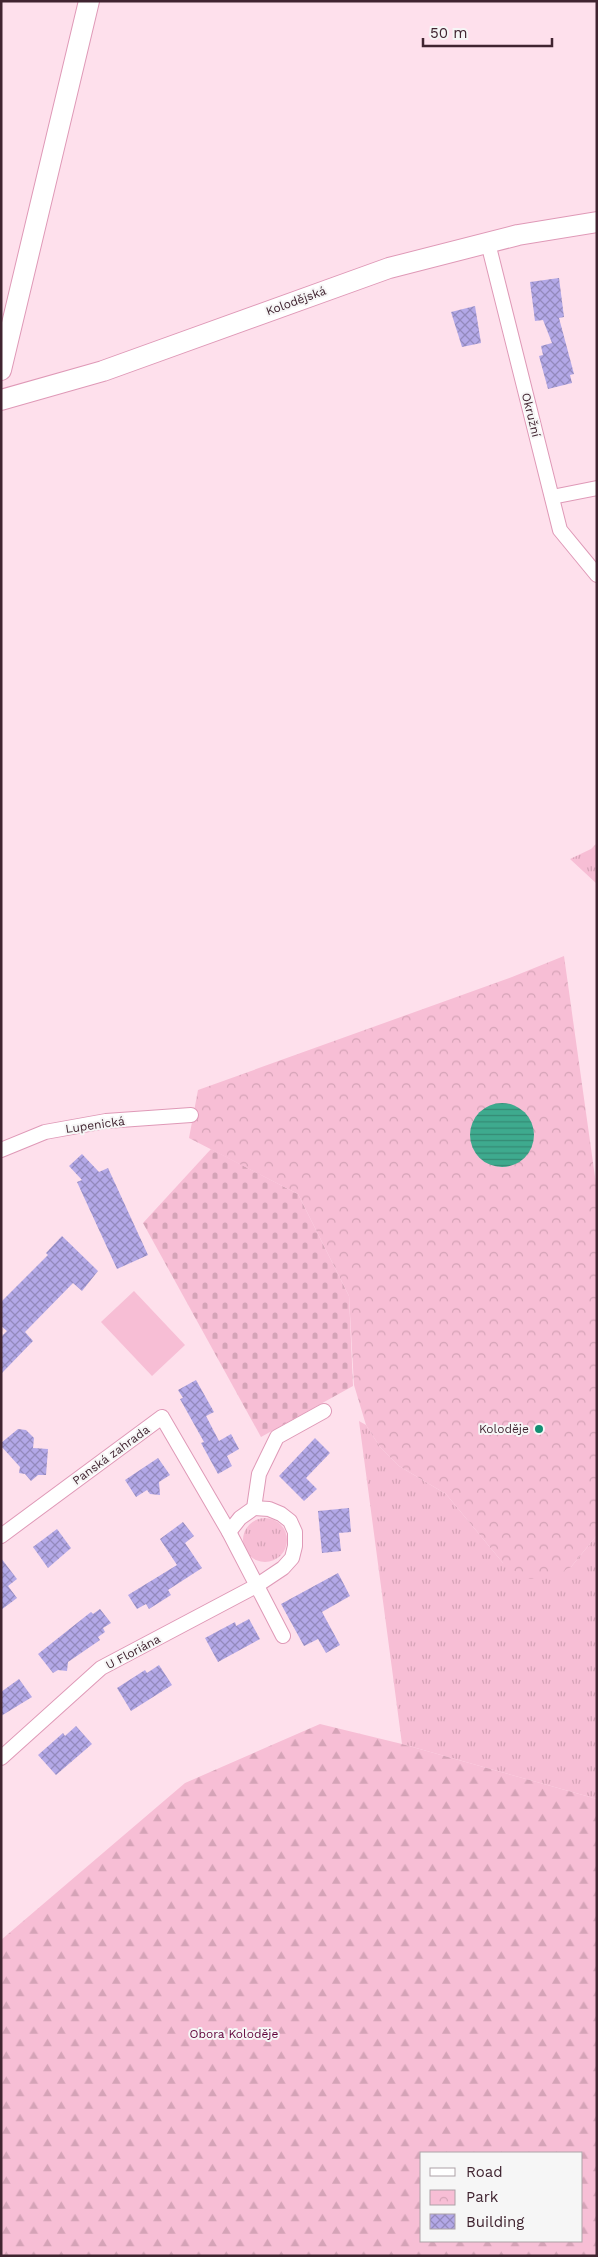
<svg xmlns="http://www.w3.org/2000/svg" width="598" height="2257" font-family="'Work Sans',sans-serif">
	<defs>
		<pattern id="grass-tufts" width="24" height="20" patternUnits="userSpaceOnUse" patternTransform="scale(1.25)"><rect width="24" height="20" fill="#f7bed5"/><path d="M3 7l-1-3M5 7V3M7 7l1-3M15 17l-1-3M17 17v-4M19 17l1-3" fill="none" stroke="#d5a3b7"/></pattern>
		<pattern id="forest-firs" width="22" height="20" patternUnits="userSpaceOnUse" patternTransform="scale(1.25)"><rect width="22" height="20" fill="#f7bed5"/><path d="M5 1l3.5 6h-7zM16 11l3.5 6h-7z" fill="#d5a3b7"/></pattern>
		<pattern id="cemetery-stones" width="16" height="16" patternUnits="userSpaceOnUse" patternTransform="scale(1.25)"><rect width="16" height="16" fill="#f7bed5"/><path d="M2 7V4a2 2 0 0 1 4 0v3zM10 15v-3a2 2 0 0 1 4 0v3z" fill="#d5a3b7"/></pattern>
		<pattern id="park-crowns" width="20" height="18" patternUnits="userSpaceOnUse" patternTransform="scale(1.25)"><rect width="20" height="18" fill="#f7bed5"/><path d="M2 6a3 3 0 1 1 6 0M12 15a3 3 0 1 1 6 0" fill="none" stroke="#d5a3b7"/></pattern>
		<pattern id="water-rules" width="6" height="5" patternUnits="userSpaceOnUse" patternTransform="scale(1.25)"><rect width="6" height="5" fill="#3eaa8e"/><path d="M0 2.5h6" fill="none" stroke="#358a74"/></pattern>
		<pattern id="building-cross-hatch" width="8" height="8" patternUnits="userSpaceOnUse" patternTransform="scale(1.25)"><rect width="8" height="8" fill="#b3a8e7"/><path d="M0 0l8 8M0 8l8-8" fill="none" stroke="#9389bc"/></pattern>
	</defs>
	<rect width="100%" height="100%" fill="#fee0ec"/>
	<!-- grass -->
	<g fill="url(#grass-tufts)">
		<path d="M597,843V884L570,859L591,849Z"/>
		<path d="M359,1421L366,1425L380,1447L399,1466L446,1494L503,1563L571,1567L597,1535V1799L402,1744Z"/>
		<circle cx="265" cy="1540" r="22"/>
	</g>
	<!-- forest -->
	<path fill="url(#forest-firs)" fill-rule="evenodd" d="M320,1724L402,1744L597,1799V2256H1V1940L185,1783ZM422,2153H582V2241H422Z"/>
	<!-- cemetery -->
	<path fill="url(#cemetery-stones)" d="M211,1149L298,1194L349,1296L353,1386L261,1437L143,1223Z"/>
	<!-- park -->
	<path fill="url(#park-crowns)" d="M564,956L597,1191V1535L571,1567L550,1578L527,1579L503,1563L446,1494L399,1466L380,1447L366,1425L354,1385L349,1296L298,1194L189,1138L198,1090L512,977Z"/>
	<!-- pitch -->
	<path fill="#f7bed5" d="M134,1291L185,1345L152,1376L101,1322Z"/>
	<!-- water -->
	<circle fill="url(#water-rules)" cx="502" cy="1135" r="32"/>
	<!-- building -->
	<g fill="url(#building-cross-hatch)">
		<path d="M559,278L564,317L559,318L574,374L570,375L572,383L548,389L539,356L543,355L541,346L552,343L543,320L535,321L530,282Z"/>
		<path d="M475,306L481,343L462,347L451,312Z"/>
		<path d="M82,1154L99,1172L108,1168L148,1255L117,1269L77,1182L82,1180L69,1166Z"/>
		<path d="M62,1236L98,1271L82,1291L73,1283L25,1332L33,1341L1,1374V1337L7,1331L1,1326V1302L48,1255L46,1253Z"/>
		<path d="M196,1380L214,1412L206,1416L219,1441L231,1434L239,1449L227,1456L232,1466L218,1474L201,1443L204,1442L180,1399L183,1398L178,1390Z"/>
		<path d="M18,1429L26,1430L34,1438L33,1448L48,1449L46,1475H38L31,1481L25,1474L19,1473L20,1467L1,1446V1443Z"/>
		<path d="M315,1438L330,1453L306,1478L317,1489L304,1501L279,1476Z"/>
		<path d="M158,1458L170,1475L159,1482L160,1495L150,1494L147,1490L136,1497L125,1480Z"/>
		<path d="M349,1508L351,1532L339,1533L341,1551L322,1553L318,1511Z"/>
		<path d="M183,1522L194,1536L185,1543L202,1568L168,1590L171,1595L149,1609L146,1604L137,1609L128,1595L177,1565L160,1539Z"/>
		<path d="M57,1529L71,1548L48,1568L33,1547Z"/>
		<path d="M1,1558L17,1579L8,1586L17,1598L1,1610Z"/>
		<path d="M338,1573L350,1596L322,1612L340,1645L326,1653L318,1639L304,1646L281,1604Z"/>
		<path d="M100,1609L111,1623L103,1628L105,1632L98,1637L100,1640L68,1662L67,1671L58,1670L53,1673L38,1654L91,1612L93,1614Z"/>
		<path d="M249,1619L260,1639L218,1662L205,1638L235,1622L236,1626Z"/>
		<path d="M159,1665L172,1685L131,1711L117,1688L145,1670L147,1673Z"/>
		<path d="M19,1679L32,1697L1,1716V1692Z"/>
		<path d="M76,1726L92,1744L56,1775L38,1755L63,1733L65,1736Z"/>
	</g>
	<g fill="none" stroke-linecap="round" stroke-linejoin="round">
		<defs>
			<g id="street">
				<path d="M488,243L560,530L597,575"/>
				<path d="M552,497L597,488"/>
				<path d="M1,1150L45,1132L106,1121L191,1115"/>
				<path d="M229,1532L240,1518L254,1508L259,1474L277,1437L324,1411"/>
				<path d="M1,1536L162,1417L229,1532L283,1636"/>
				<path d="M1,1758L101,1668L256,1586L283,1568L292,1558L295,1546V1532L290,1521L281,1514L269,1509L254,1508"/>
			</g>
			<g id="secondary">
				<path d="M1,370L89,1"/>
				<path d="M1,400L103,371L389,268L518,235L597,222"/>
			</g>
		</defs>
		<!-- street casing -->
		<use href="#street" stroke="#df99b7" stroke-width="16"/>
		<!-- secondary casing -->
		<use href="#secondary" stroke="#df99b7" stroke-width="22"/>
		<!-- street -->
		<use href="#street" stroke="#fff" stroke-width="14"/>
		<!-- secondary -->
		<use href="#secondary" stroke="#fff" stroke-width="20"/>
	</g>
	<!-- markers -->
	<circle fill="#138f73" stroke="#f6f6f6" stroke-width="2" cx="539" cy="1429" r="5"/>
	<g text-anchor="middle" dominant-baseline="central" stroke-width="4" stroke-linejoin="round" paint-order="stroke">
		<!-- street labels -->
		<g font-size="12" fill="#402430" stroke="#f6f6f6">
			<text transform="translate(296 301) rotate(-20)">Kolodějská</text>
			<text transform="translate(531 415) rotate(76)">Okružní</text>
			<text transform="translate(95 1125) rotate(-8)">Lupenická</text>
			<text transform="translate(111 1455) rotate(-36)">Panská zahrada</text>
			<text transform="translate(133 1652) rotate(-28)">U Floriána</text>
		</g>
		<!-- poi labels -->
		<g font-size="12" fill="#402430" stroke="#f6f6f6" text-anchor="end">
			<text x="529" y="1429">Koloděje</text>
		</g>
		<!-- park labels -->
		<g font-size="12" fill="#5e0038" stroke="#f6f6f6">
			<text x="234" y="2034">Obora Koloděje</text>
		</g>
	</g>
	<!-- border -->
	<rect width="598" height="2257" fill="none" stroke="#402430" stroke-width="5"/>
	<!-- legend -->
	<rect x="420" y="2152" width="162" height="90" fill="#f6f6f6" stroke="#ada2a7"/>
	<rect x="430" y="2168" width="25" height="8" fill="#ffffff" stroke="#ada2a7"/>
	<text x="466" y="2177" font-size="15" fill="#402430">Road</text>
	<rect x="430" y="2190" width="25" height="15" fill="url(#park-crowns)" stroke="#ada2a7"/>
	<text x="466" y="2202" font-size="15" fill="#402430">Park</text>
	<rect x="430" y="2214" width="25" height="15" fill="url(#building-cross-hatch)" stroke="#ada2a7"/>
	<text x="466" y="2227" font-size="15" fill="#402430">Building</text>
	<!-- scale -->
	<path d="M423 38v8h129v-8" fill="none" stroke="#402430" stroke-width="2.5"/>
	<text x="430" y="38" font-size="15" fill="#402430" stroke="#f6f6f6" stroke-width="4" paint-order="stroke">50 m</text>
</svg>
